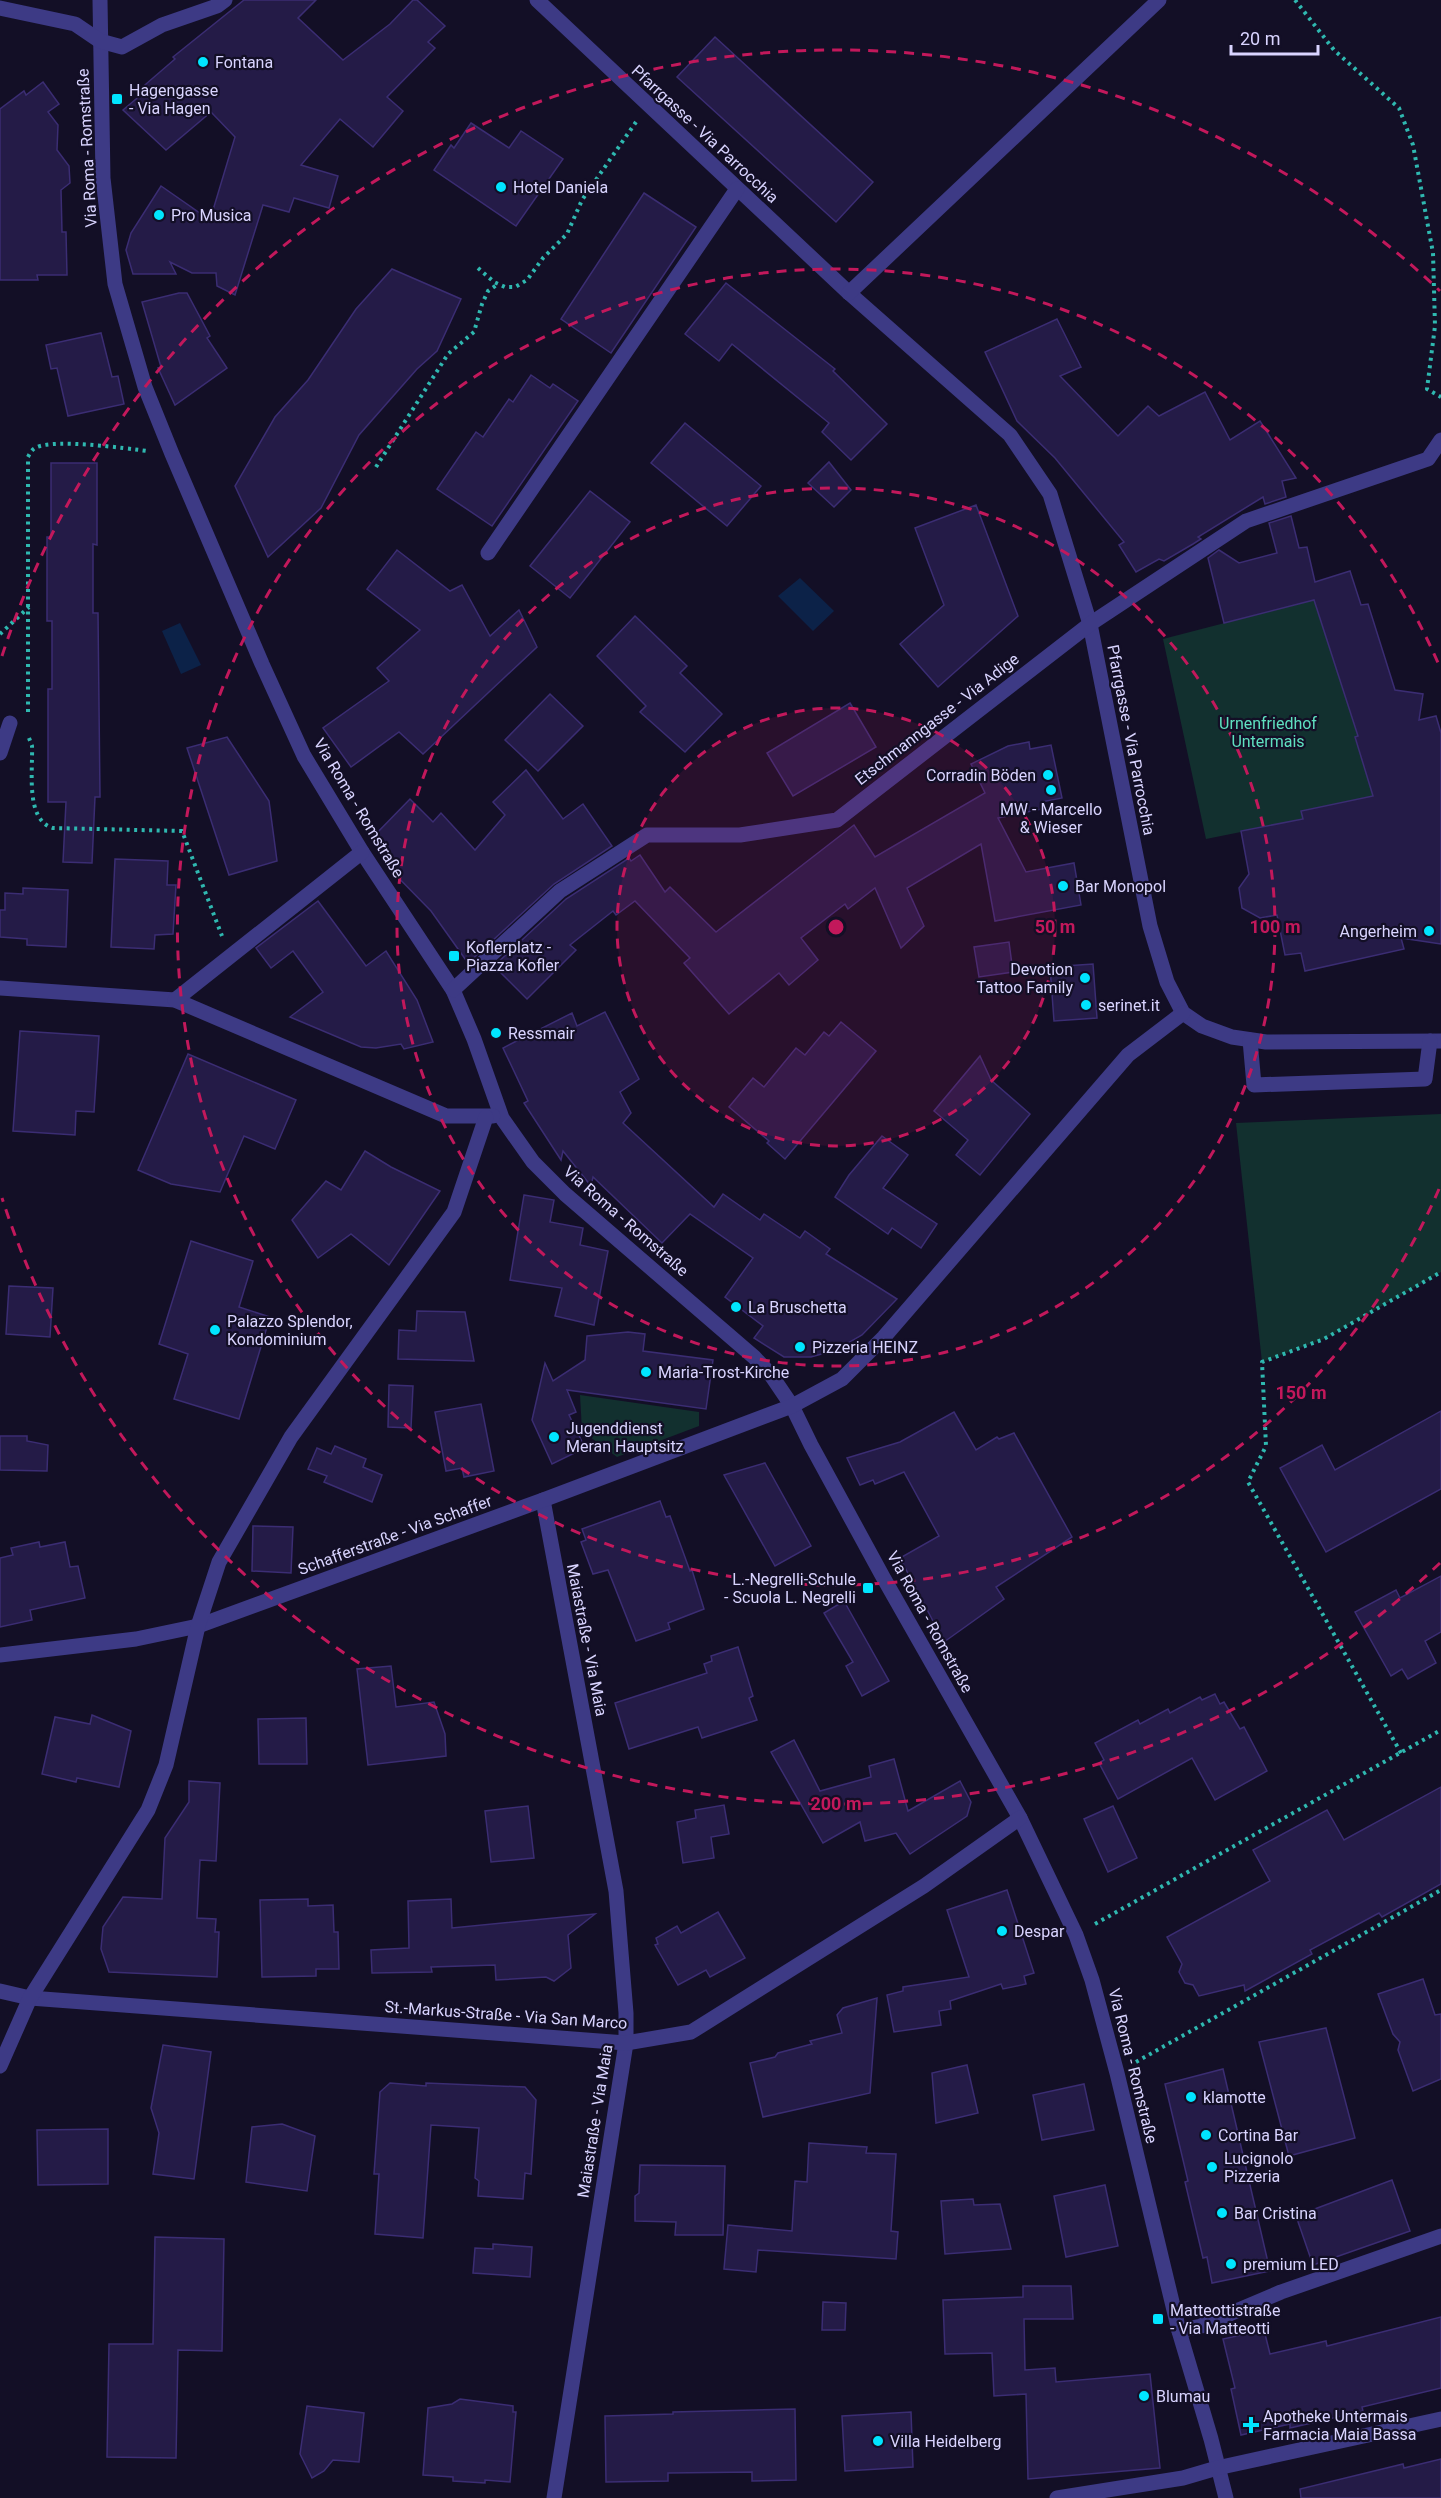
<svg xmlns="http://www.w3.org/2000/svg" width="1441" height="2498" font-family="Roboto,sans-serif">
	<rect width="100%" height="100%" fill="#130f26"/>
	<!-- green -->
	<g fill="#12302f">
		<path d="M1314,600L1358,736L1355,738L1376,802L1304,826L1291,822L1206,839L1163,639Z"/>
		<path d="M1441,1114V1272L1324,1339L1262,1362L1236,1123Z"/>
		<path d="M580,1395L699,1412V1426L617,1457L582,1431Z"/>
	</g>
	<!-- water -->
	<g fill="#0c2248">
		<path d="M800,578L834,611L813,631L778,596Z"/>
		<path d="M180,623L201,665L181,674L162,631Z"/>
	</g>
	<!-- building -->
	<g fill="#241b47" stroke="#3b2d73" stroke-width="1.5">
		<path d="M244,0H316L298,18L343,60L390,24L413,0H417L445,26L428,42L435,48L387,97L403,111L373,147L340,119L301,165L338,176L329,208L294,198L289,212L263,205L235,295L217,286L216,273H192L170,262L176,274H133L126,250L131,233L161,186L210,220L235,137L211,112L166,150L123,110L142,94L139,90L175,59L173,57Z"/>
		<path d="M715,37L873,182L836,222L677,77Z"/>
		<path d="M43,82L59,104L48,112L58,125L57,150L69,166L70,183L61,190L62,232H66L67,275H37L38,280H0V109L24,91L26,95Z"/>
		<path d="M471,123L509,148L521,131L563,159L516,226L434,170L451,145L454,148Z"/>
		<path d="M644,193L696,227L611,353L561,319Z"/>
		<path d="M392,269L461,299L437,351L417,369L359,435L321,508L268,557L235,486L275,417L308,380L356,309Z"/>
		<path d="M726,283L835,369L833,371L887,424L851,460L822,432L829,423L732,344L719,361L685,334Z"/>
		<path d="M179,293H187L210,336L207,338L227,368L175,405L158,368L161,367L142,302Z"/>
		<path d="M1057,319L1081,367L1060,376L1118,436L1148,406L1159,416L1205,392L1230,440L1260,421L1296,478L1282,481L1286,497L1265,504L1263,497L1198,537L1201,539L1193,544L1164,561L1159,559L1136,572L1119,545L1124,542L1055,458L1017,421L985,352Z"/>
		<path d="M101,333L112,377L118,376L124,404L68,416L57,368L51,369L46,345Z"/>
		<path d="M531,375L550,388L553,384L578,401L492,526L437,489L476,432L483,437L509,399L513,402Z"/>
		<path d="M685,423L761,486L727,526L651,463Z"/>
		<path d="M829,462L851,490L834,507L808,483Z"/>
		<path d="M51,463H97V545L93,544V613H98L100,797H95L92,863L63,862L66,802H48V689H52V621H47V537H51Z"/>
		<path d="M590,491L630,522L570,598L530,566Z"/>
		<path d="M976,505L1018,616L938,687L900,644L944,605L915,528Z"/>
		<path d="M1291,516L1299,548L1307,547L1315,582L1350,571L1361,605L1368,604L1395,690L1423,694L1419,720L1436,716L1441,733V944L1401,938L1404,949L1305,971L1301,953L1285,955L1277,915L1260,918L1242,908L1239,888L1249,874L1241,831L1303,819L1301,811L1373,796L1355,737L1358,736L1314,600L1224,623L1208,558L1219,550L1239,563L1277,553L1269,523Z"/>
		<path d="M397,550L450,591L462,585L490,636L519,610L537,647L423,754L399,732L351,767L323,728L389,681L377,668L420,630L367,589Z"/>
		<path d="M635,616L687,666L680,673L722,714L685,752L640,712L646,706L597,656Z"/>
		<path d="M550,694L583,726L538,771L505,740Z"/>
		<path d="M850,703L876,747L793,796L767,753Z"/>
		<path d="M227,737L269,801L277,861L229,875L187,748Z"/>
		<path d="M1029,742L1030,749L1051,745L1062,798L1041,802L1042,809L998,818L1026,872L1074,863L1081,905L995,921L981,844L907,888L924,926L901,948L875,888L848,909L845,904L801,938L818,960L789,985L779,973L729,1014L684,963L690,958L635,901L616,915L613,911L570,945L576,950L527,999L494,966L566,899L629,858L631,861L640,855L665,892L670,887L716,932L854,825L875,857L985,793L971,764L1008,746Z"/>
		<path d="M526,770L563,819L583,804L612,846L554,884L468,963L431,911L387,866L374,836L410,799L433,822L441,813L475,850L505,815L493,802Z"/>
		<path d="M115,859L168,861L167,885H176L173,934L155,935L154,949L111,947Z"/>
		<path d="M23,888L68,890L66,947L27,945V939L0,937V910H5V893L23,894Z"/>
		<path d="M318,901L366,966L386,951L417,1000L433,1042L404,1049L401,1044L376,1048L361,1047L290,1017L323,992L293,951L271,968L256,948Z"/>
		<path d="M1009,942L1013,972L979,977L974,947Z"/>
		<path d="M1093,964L1097,1018L1054,1021L1050,967Z"/>
		<path d="M605,1012L639,1079L620,1092L631,1113L623,1123L714,1207L723,1194L760,1220L764,1214L800,1238L805,1231L830,1249L826,1254L897,1299L862,1335L836,1350L811,1357H784L754,1338L763,1326L725,1297L753,1258L690,1214L662,1243L593,1177L591,1186L563,1151L561,1160L524,1103L528,1101L503,1048L572,1013L577,1026Z"/>
		<path d="M841,1022L876,1051L785,1159L767,1143L769,1141L729,1107L753,1078L764,1087L796,1048L805,1055L824,1032L829,1036Z"/>
		<path d="M20,1031L99,1036L94,1112L76,1111L75,1135L13,1131Z"/>
		<path d="M188,1054L296,1100L275,1149L244,1136L220,1192L171,1184L138,1170Z"/>
		<path d="M980,1056L991,1080L1030,1114L980,1175L956,1155L968,1140L934,1111Z"/>
		<path d="M882,1136L908,1155L883,1188L937,1224L921,1248L892,1228L888,1234L835,1197L849,1175Z"/>
		<path d="M365,1151L391,1167L440,1191L389,1265L351,1234L318,1258L292,1220L326,1181L341,1190Z"/>
		<path d="M524,1195L554,1200L550,1222L583,1228L580,1245L608,1251L594,1325L555,1316L562,1288L510,1280Z"/>
		<path d="M191,1241L253,1261L239,1307L270,1317L239,1419L174,1399L188,1354L159,1344Z"/>
		<path d="M9,1286L53,1288L50,1337L6,1334Z"/>
		<path d="M417,1311L465,1312L474,1361L398,1359L399,1330L416,1331Z"/>
		<path d="M628,1332L645,1334L643,1351L713,1360L706,1409L567,1390L576,1412L569,1415L585,1448L552,1464L532,1420L545,1363L553,1381L585,1360L587,1336Z"/>
		<path d="M389,1385L413,1386L411,1428L388,1427Z"/>
		<path d="M481,1404L494,1471L464,1477L462,1468L446,1471L435,1412Z"/>
		<path d="M1441,1411V1489L1326,1552L1280,1468L1322,1445L1335,1470Z"/>
		<path d="M954,1412L976,1450L997,1437L999,1439L1014,1433L1072,1537L996,1587L1004,1599L944,1642L900,1558L939,1536L904,1472L875,1484L873,1480L860,1485L847,1458L900,1442Z"/>
		<path d="M0,1436H27V1441L48,1445L47,1471L0,1470Z"/>
		<path d="M335,1446L366,1459L363,1467L382,1475L372,1502L324,1482L327,1476L308,1469L317,1448L331,1454Z"/>
		<path d="M765,1463L811,1546L775,1566L724,1475Z"/>
		<path d="M660,1501L666,1517L670,1516L690,1571L692,1570L704,1609L668,1623L670,1629L636,1641L608,1570L593,1574L581,1542L586,1540L582,1529Z"/>
		<path d="M253,1526L293,1527L291,1573L252,1571Z"/>
		<path d="M39,1542L40,1547L65,1542L70,1567L78,1566L85,1598L30,1610L32,1620L0,1627V1558L13,1555L11,1548Z"/>
		<path d="M1441,1576V1632L1425,1641L1436,1663L1408,1679L1402,1669L1391,1676L1355,1612L1396,1590L1400,1598Z"/>
		<path d="M844,1601L889,1681L862,1696L846,1666L853,1662L824,1613Z"/>
		<path d="M738,1647L753,1696L749,1698L757,1720L702,1738L698,1727L629,1749L615,1703L707,1673L704,1664L712,1661L711,1656Z"/>
		<path d="M391,1666L396,1707L434,1702L445,1734L446,1756L368,1765L357,1669Z"/>
		<path d="M1215,1694L1220,1704L1224,1702L1240,1729L1244,1727L1267,1771L1215,1800L1192,1758L1118,1799L1099,1763L1104,1760L1095,1743L1138,1720L1140,1724L1168,1709L1170,1713L1200,1697L1202,1700Z"/>
		<path d="M92,1715L131,1731L119,1787L77,1778L76,1782L42,1774L55,1717L90,1724Z"/>
		<path d="M306,1718L307,1764H259L258,1719Z"/>
		<path d="M794,1740L820,1791L871,1777L869,1766L894,1759L908,1811L960,1781L971,1802L967,1816L910,1854L896,1833L865,1841L860,1822L823,1843L771,1752Z"/>
		<path d="M189,1781L220,1783L216,1861L200,1860L197,1918L216,1919L215,1932H219L217,1977L109,1972L101,1949L103,1927L123,1897L162,1899L165,1838L189,1802Z"/>
		<path d="M1441,1787V1884L1382,1917L1379,1913L1310,1950L1312,1954L1245,1991L1244,1985L1199,1996L1193,1985L1185,1983L1179,1972L1182,1964L1167,1937L1270,1881L1253,1850L1327,1810L1344,1840Z"/>
		<path d="M724,1805L729,1834L711,1837L714,1858L683,1863L677,1822L696,1818L695,1810Z"/>
		<path d="M528,1806L534,1858L491,1862L485,1811Z"/>
		<path d="M1113,1806L1137,1858L1108,1872L1084,1819Z"/>
		<path d="M1007,1890L1034,1973L1024,1976L1026,1984L1003,1989L1001,1984L950,2001L951,2009L939,2011L941,2025L894,2032L887,1995L903,1991V1987L969,1977L947,1910Z"/>
		<path d="M308,1899V1906L333,1905L334,1932H338L339,1969H316V1976L262,1977L260,1900Z"/>
		<path d="M451,1899L452,1928L595,1914L568,1935L571,1968L554,1981L546,1977L496,1980L495,1965L431,1967L432,1972L372,1973L371,1950L409,1948L408,1901Z"/>
		<path d="M718,1912L745,1958L710,1977L706,1970L678,1985L655,1945L658,1944L656,1938L677,1926L681,1933Z"/>
		<path d="M1423,1979L1435,2015L1441,2014V2079L1413,2091L1398,2050L1400,2042L1393,2034L1378,1994Z"/>
		<path d="M877,1998L870,2093L763,2117L750,2063L775,2057L778,2053L812,2044L810,2041L842,2033L837,2015L843,2008Z"/>
		<path d="M1326,2028L1355,2138L1289,2156L1259,2042Z"/>
		<path d="M163,2045L211,2052L194,2179L153,2174L159,2133L151,2108Z"/>
		<path d="M967,2065L978,2113L936,2123L932,2073Z"/>
		<path d="M1223,2069L1270,2271L1212,2283L1207,2257L1203,2258L1185,2182L1188,2181L1165,2084Z"/>
		<path d="M390,2083L426,2086V2083L525,2087L536,2100L531,2174L525,2173L523,2199L478,2196L479,2181L475,2178L479,2128L431,2125L423,2238L375,2234L379,2174H374L380,2092Z"/>
		<path d="M1084,2084L1094,2130L1042,2140L1033,2095Z"/>
		<path d="M282,2124L315,2136L307,2191L246,2182L252,2127Z"/>
		<path d="M108,2129V2184L38,2185L37,2130Z"/>
		<path d="M809,2143L867,2147L866,2153L896,2154L891,2231L898,2232L896,2259L758,2250L756,2272L724,2269L728,2225L792,2231L795,2181L807,2182Z"/>
		<path d="M640,2165L725,2166L723,2235H675L676,2222L635,2221V2196L639,2193Z"/>
		<path d="M1392,2180L1410,2231L1313,2265L1296,2216Z"/>
		<path d="M1105,2185L1118,2246L1066,2257L1054,2196Z"/>
		<path d="M973,2199L974,2205L1000,2204L1011,2249L945,2254L941,2201Z"/>
		<path d="M155,2237L224,2239L222,2351L178,2350L176,2458L107,2457L109,2344H153Z"/>
		<path d="M493,2244L532,2247L530,2277L473,2273L475,2248L493,2249Z"/>
		<path d="M1023,2286H1071L1073,2319H1024L1025,2370L1055,2368L1056,2382L1150,2374L1160,2468L1028,2479L1026,2394L994,2396L992,2353L945,2354L943,2300L1023,2297Z"/>
		<path d="M823,2302L846,2303L845,2330H822Z"/>
		<path d="M1441,2317V2388L1362,2407L1363,2411L1290,2428V2424L1241,2435L1231,2389L1235,2388L1223,2339L1264,2330L1270,2354L1326,2341L1327,2346Z"/>
		<path d="M460,2399L513,2406V2412H516L510,2482L485,2480V2483L453,2481V2477L423,2475L428,2408L452,2404Z"/>
		<path d="M307,2406L364,2413L359,2462L333,2460L324,2471L312,2478L300,2454Z"/>
		<path d="M795,2409L796,2480L752,2481V2472L668,2473V2481L606,2482L605,2416L673,2414V2412Z"/>
		<path d="M911,2412L913,2467L845,2471L842,2416Z"/>
		<path d="M1441,2459V2498H1301L1300,2489L1403,2464L1404,2468Z"/>
	</g>
	<g fill="none" stroke-linecap="round" stroke-linejoin="round">
		<!-- path -->
		<g stroke="#2fb8b0" stroke-width="4" stroke-dasharray="3 4.5" stroke-linecap="butt">
			<path d="M1295,0L1334,50L1399,108L1413,145L1433,253L1435,326L1427,389L1441,397"/>
			<path d="M478,268L494,282L505,287H515L527,280L543,258L567,234L582,200L636,122"/>
			<path d="M376,467L448,354L474,332L482,304L488,291L498,284"/>
			<path d="M0,634L29,607"/>
			<path d="M28,712V457C30,453 32,449 37,447C56,439 125,448 147,451"/>
			<path d="M29,738L32,746C33,771 25,820 53,828L182,831L222,936"/>
			<path d="M1401,1753L1248,1482L1266,1446L1262,1362L1324,1339L1441,1272"/>
			<path d="M1095,1924L1441,1730"/>
			<path d="M1136,2062L1441,1890"/>
		</g>
		<!-- minor -->
		<g stroke="#3d3a85" stroke-width="15">
			<path d="M100,0L103,178L115,284L145,387L172,454L262,664L304,756L362,852L453,990L474,1039L502,1118L533,1162L565,1194L754,1357L771,1375L792,1406L811,1445L883,1577L1020,1818L1076,1935L1092,1980L1117,2073L1179,2331L1211,2439L1226,2498"/>
			<path d="M537,0L849,293L1010,435L1050,494L1090,624L1150,926L1167,982L1183,1013L1202,1026L1232,1037L1266,1042L1441,1041"/>
			<path d="M0,8L75,24L100,41L122,47L162,25L217,6L225,0"/>
			<path d="M849,293L1159,0"/>
			<path d="M488,553L737,189"/>
			<path d="M0,753L10,723"/>
			<path d="M0,988L175,1000L446,1116H493"/>
			<path d="M453,990L560,891L647,835H740L837,820L1090,624L1246,521L1428,459L1441,440"/>
			<path d="M175,1000L362,852"/>
			<path d="M1250,1040L1254,1085L1425,1079L1430,1041"/>
			<path d="M543,1500L616,1891L626,2013V2043L554,2498"/>
			<path d="M0,1655L136,1639L198,1626L543,1500L792,1406L842,1379L884,1337L1128,1055L1183,1013"/>
			<path d="M0,1991L30,1998L626,2043L691,2032L924,1886L1020,1818"/>
			<path d="M0,2066L30,1998L148,1810L166,1765L198,1626L219,1562L291,1437L454,1212L486,1117"/>
			<path d="M1179,2331L1201,2326L1281,2292L1441,2236"/>
			<path d="M1057,2498L1183,2478L1217,2468L1441,2419"/>
		</g>
	</g>
	<!-- distance rings -->
	<circle cx="836" cy="927" r="219" fill="#c2185b" fill-opacity=".12"/>
	<g fill="none" stroke="#c2185b" stroke-width="3" stroke-dasharray="10 8">
		<circle cx="836" cy="927" r="219"/>
		<circle cx="836" cy="927" r="439"/>
		<path d="M1439 1189A658 658 0 1 1 1439 665"/>
		<path d="M1440 1563A877 877 0 0 1 2 1198M2 656A877 877 0 0 1 1440 291"/>
	</g>
	<!-- markers -->
	<g fill="#00e5ff" stroke="#130f26" stroke-width="2">
		<circle cx="203" cy="62" r="6"/>
		<rect x="111" y="93" width="12" height="12" rx="3"/>
		<circle cx="501" cy="187" r="6"/>
		<circle cx="159" cy="215" r="6"/>
		<circle cx="1048" cy="775" r="6"/>
		<circle cx="1051" cy="790" r="6"/>
		<circle cx="1063" cy="886" r="6"/>
		<circle cx="1429" cy="931" r="6"/>
		<rect x="448" y="950" width="12" height="12" rx="3"/>
		<circle cx="1085" cy="978" r="6"/>
		<circle cx="1086" cy="1005" r="6"/>
		<circle cx="496" cy="1033" r="6"/>
		<circle cx="736" cy="1307" r="6"/>
		<circle cx="215" cy="1330" r="6"/>
		<circle cx="800" cy="1347" r="6"/>
		<circle cx="646" cy="1372" r="6"/>
		<circle cx="554" cy="1437" r="6"/>
		<rect x="862" y="1582" width="12" height="12" rx="3"/>
		<circle cx="1002" cy="1931" r="6"/>
		<circle cx="1191" cy="2097" r="6"/>
		<circle cx="1206" cy="2135" r="6"/>
		<circle cx="1212" cy="2167" r="6"/>
		<circle cx="1222" cy="2213" r="6"/>
		<circle cx="1231" cy="2264" r="6"/>
		<rect x="1152" y="2313" width="12" height="12" rx="3"/>
		<circle cx="1144" cy="2396" r="6"/>
		<path d="M1248 2416h6v6h6v6h-6v6h-6v-6h-6v-6h6z"/>
		<circle cx="878" cy="2441" r="6"/>
	</g>
	<g text-anchor="middle" dominant-baseline="central" stroke-width="4.5" stroke-linejoin="round" paint-order="stroke">
		<!-- poi labels -->
		<g font-size="16" fill="#d9d4ff" stroke="#130f26" text-anchor="start">
			<text x="215" y="62">Fontana</text>
			<text x="129" y="90">Hagengasse<tspan x="129" dy="18">- Via Hagen</tspan></text>
			<text x="513" y="187">Hotel Daniela</text>
			<text x="171" y="215">Pro Musica</text>
			<text x="1036" y="775" text-anchor="end">Corradin Böden</text>
			<text x="1051" y="809" text-anchor="middle">MW - Marcello<tspan x="1051" dy="18">&amp; Wieser</tspan></text>
			<text x="1075" y="886">Bar Monopol</text>
			<text x="1417" y="931" text-anchor="end">Angerheim</text>
			<text x="466" y="947">Koflerplatz -<tspan x="466" dy="18">Piazza Kofler</tspan></text>
			<text x="1073" y="969" text-anchor="end">Devotion<tspan x="1073" dy="18">Tattoo Family</tspan></text>
			<text x="1098" y="1005">serinet.it</text>
			<text x="508" y="1033">Ressmair</text>
			<text x="748" y="1307">La Bruschetta</text>
			<text x="227" y="1321">Palazzo Splendor,<tspan x="227" dy="18">Kondominium</tspan></text>
			<text x="812" y="1347">Pizzeria HEINZ</text>
			<text x="658" y="1372">Maria-Trost-Kirche</text>
			<text x="566" y="1428">Jugenddienst<tspan x="566" dy="18">Meran Hauptsitz</tspan></text>
			<text x="856" y="1579" text-anchor="end">L.-Negrelli-Schule<tspan x="856" dy="18">- Scuola L. Negrelli</tspan></text>
			<text x="1014" y="1931">Despar</text>
			<text x="1203" y="2097">klamotte</text>
			<text x="1218" y="2135">Cortina Bar</text>
			<text x="1224" y="2158">Lucignolo<tspan x="1224" dy="18">Pizzeria</tspan></text>
			<text x="1234" y="2213">Bar Cristina</text>
			<text x="1243" y="2264">premium LED</text>
			<text x="1170" y="2310">Matteottistraße<tspan x="1170" dy="18">- Via Matteotti</tspan></text>
			<text x="1156" y="2396">Blumau</text>
			<text x="1263" y="2416">Apotheke Untermais<tspan x="1263" dy="18">Farmacia Maia Bassa</tspan></text>
			<text x="890" y="2441">Villa Heidelberg</text>
		</g>
		<!-- street labels -->
		<g font-size="16" fill="#d9d4ff" stroke="#130f26">
			<text transform="translate(705 134) rotate(43)">Pfarrgasse - Via Parrocchia</text>
			<text transform="translate(87 148) rotate(-93)">Via Roma - Romstraße</text>
			<text transform="translate(937 719) rotate(-38)">Etschmanngasse - Via Adige</text>
			<text transform="translate(1131 740) rotate(79)">Pfarrgasse - Via Parrocchia</text>
			<text transform="translate(359 808) rotate(59)">Via Roma - Romstraße</text>
			<text transform="translate(626 1221) rotate(41)">Via Roma - Romstraße</text>
			<text transform="translate(395 1535) rotate(-20)">Schafferstraße - Via Schaffer</text>
			<text transform="translate(930 1622) rotate(61)">Via Roma - Romstraße</text>
			<text transform="translate(587 1640) rotate(79)">Maiastraße - Via Maia</text>
			<text transform="translate(506 2015) rotate(4)">St.-Markus-Straße - Via San Marco</text>
			<text transform="translate(1133 2066) rotate(76)">Via Roma - Romstraße</text>
			<text transform="translate(595 2121) rotate(-81)">Maiastraße - Via Maia</text>
		</g>
		<!-- park labels -->
		<g font-size="16" fill="#5fe0c0" stroke="#130f26">
			<text x="1268" y="723">Urnenfriedhof<tspan x="1268" dy="18">Untermais</tspan></text>
		</g>
	</g>
	<circle cx="836" cy="927" r="9" fill="#c2185b" stroke="#130f26" stroke-width="3"/>
	<g font-size="18" text-anchor="middle" font-weight="bold" fill="#c2185b" stroke="#130f26" stroke-width="4.5" stroke-linejoin="round" paint-order="stroke">
		<text x="1055" y="933">50 m</text>
		<text x="1275" y="933">100 m</text>
		<text x="1301" y="1399">150 m</text>
		<text x="836" y="1810">200 m</text>
	</g>
	<!-- scale -->
	<path d="M1231 45v9h87v-9" fill="none" stroke="#d9d4ff" stroke-width="3"/>
	<text x="1240" y="45" font-size="18" fill="#d9d4ff" stroke="#130f26" stroke-width="4.5" paint-order="stroke">20 m</text>
</svg>
